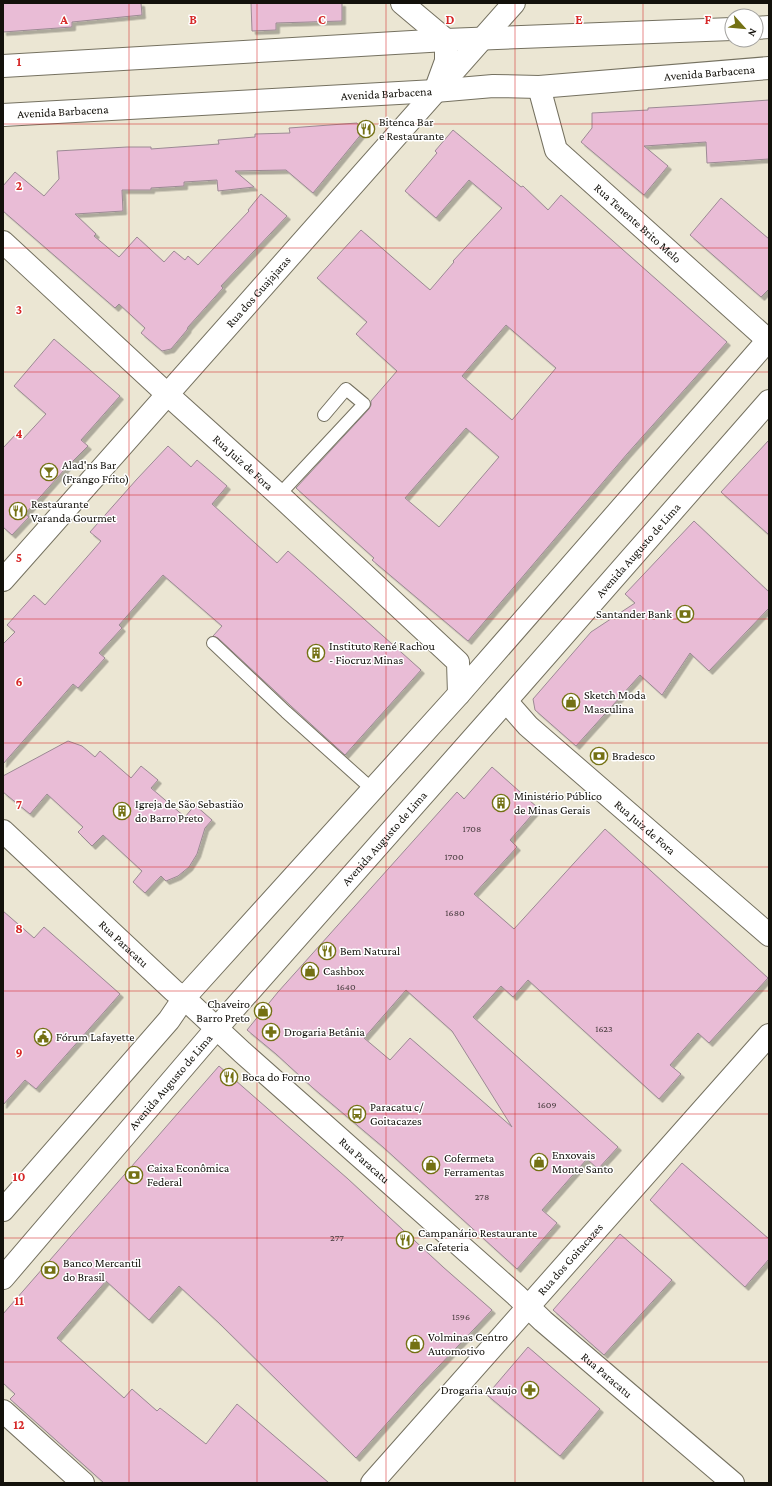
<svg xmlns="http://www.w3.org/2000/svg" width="772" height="1486" font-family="'Crimson Pro',serif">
	<defs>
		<filter id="shadow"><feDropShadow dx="3.5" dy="3.5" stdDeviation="0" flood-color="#0004"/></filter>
	</defs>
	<rect width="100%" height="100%" fill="#ebe6d3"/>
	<!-- building -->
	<g fill="#e9bcd6" stroke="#9c8a94" fill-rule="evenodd" filter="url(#shadow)">
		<path d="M3,3H141L142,15L72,22V27L3,32Z"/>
		<path d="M251,3H342V21L276,23V30L252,31Z"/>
		<path d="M769,100V159L707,163L706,142L644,146L668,166L644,195L581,142L592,128V113L648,110V108L699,105Z"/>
		<path d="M357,123L363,132L313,193L286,170L235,171L254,187L218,191L217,180L184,182V186L151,188V190H122L123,211L75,214L96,234L94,236L119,257L137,237L164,262L174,251L185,260L188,256L198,265L249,211L248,210L261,194L287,216L221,286L223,288L188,327L187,330L171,349L162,351L141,333L145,328L119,304L115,308L3,211V186L15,172L44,196L59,179L57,151L127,147H151V149L219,144L218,140L255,137V134L290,133L289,128Z"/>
		<path d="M453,130L521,187L523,186L548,210L561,195L727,342L627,454L468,641L372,560L374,558L296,488L369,409L371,405V401L397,371L356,334L367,322L317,278L361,230L430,290L454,262L453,261L502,208L469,180L436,218L405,191L437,153L435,151ZM506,325L556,368L512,420L462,376ZM466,428L499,457L439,527L405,498Z"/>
		<path d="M721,198L769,239V289L761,297L690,235Z"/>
		<path d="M54,339L120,396L81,440L88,446L65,469L25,514L29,517L12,535L3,527V448L17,433L23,439L46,414L14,386Z"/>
		<path d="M769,440V535L721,492Z"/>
		<path d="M168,446L191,467L197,460L227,486L212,504L277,563L288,551L421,670L345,755L291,706L218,638L213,636L222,626L163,575L119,625L122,628L99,653L105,658L78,688L73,684L3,764V644L15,632L7,625L34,595L45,605L101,541L90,532L137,479Z"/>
		<path d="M694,521L769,592V608L709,671L690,653L662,695L640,675L576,746L535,710L533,699L591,632L635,603L625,594Z"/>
		<path d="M68,741L82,746L95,757L100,751L131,778L141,766L158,780L151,788L185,817L195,805L212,820L205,828L197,854L189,867L178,876L166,881L161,876L145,893L133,882L142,871L103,835L92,846L78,832L83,827L47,794L30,814L3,792V776Z"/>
		<path d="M492,767L538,808L510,840L517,847L474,894L514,929L605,829L768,978L709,1043L698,1033L670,1065L681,1074L659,1099L528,980L513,997L501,986L473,1017L618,1147L598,1169L587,1159L542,1210L557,1223L517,1269L383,1147L313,1088L276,1054L247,1030L278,992L457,792L464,799ZM406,990L452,1031L512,1127L410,1038L390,1060L364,1038Z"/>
		<path d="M3,911L34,938L44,927L120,994L36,1089L25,1080L3,1105Z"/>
		<path d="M219,1066L348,1179L443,1267L492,1310L421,1385L356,1458L219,1323L179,1286L149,1320L106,1281L57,1338L124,1398L132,1389L157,1411L160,1408L206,1444L237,1404L329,1483H104L10,1399L15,1394L3,1383V1314Z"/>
		<path d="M682,1163L769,1239V1259L745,1287L650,1200Z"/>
		<path d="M620,1234L672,1280L604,1355L553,1310Z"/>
		<path d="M528,1347L600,1409L560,1456L487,1395Z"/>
	</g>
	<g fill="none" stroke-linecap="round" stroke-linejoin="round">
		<defs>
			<g id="lane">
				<path d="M279,495L364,404L346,389L324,415"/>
				<path d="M213,643L286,712L373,790"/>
			</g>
			<g id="street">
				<path d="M402,3L446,40"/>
				<path id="s1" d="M539,87L556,150L769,341"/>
				<path id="s2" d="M3,242L167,394L279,495L458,662L459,694"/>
				<path id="s3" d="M3,580L514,3"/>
				<path id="s4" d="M506,701L528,726L769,935"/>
				<path d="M3,1411L83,1483"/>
				<path id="s5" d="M372,1483L769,1035"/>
			</g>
			<g id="secondary">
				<path d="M756,28L769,27"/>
				<path d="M3,66L446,40L732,29"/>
				<path d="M435,91L446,61V40"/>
				<path id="s6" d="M3,115L435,91L493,86L539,87L769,68"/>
				<path id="s7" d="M3,831L174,991L184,998L242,1052L516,1295L543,1321L733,1483"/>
				<path d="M3,1210L169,1020L184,998L459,694L769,339"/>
				<path id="s8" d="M3,1278L216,1029L506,701L769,401"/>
			</g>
		</defs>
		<!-- lane casing -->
		<use href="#lane" stroke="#757160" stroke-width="14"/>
		<!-- street casing -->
		<use href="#street" stroke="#757160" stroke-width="24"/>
		<!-- secondary casing -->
		<use href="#secondary" stroke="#757160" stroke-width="24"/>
		<!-- lane -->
		<use href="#lane" stroke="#fff" stroke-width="12"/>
		<!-- street -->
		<use href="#street" stroke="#fff" stroke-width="22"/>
		<!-- secondary -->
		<use href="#secondary" stroke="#fff" stroke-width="22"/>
	</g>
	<!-- grid -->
	<path fill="none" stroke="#d62828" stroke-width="1" stroke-opacity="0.55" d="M129,3V1483M257,3V1483M386,3V1483M515,3V1483M643,3V1483M3,124H769M3,248H769M3,372H769M3,495H769M3,619H769M3,743H769M3,867H769M3,991H769M3,1114H769M3,1238H769M3,1362H769"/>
	<!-- icons -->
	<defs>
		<symbol id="restaurant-ring" viewBox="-11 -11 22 22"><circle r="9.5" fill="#fff" stroke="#747114" stroke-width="1.5"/><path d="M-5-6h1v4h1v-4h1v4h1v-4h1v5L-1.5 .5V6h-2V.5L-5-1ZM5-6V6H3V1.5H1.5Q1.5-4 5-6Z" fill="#747114"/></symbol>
		<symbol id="bar-ring" viewBox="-11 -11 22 22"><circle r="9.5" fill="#fff" stroke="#747114" stroke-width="1.5"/><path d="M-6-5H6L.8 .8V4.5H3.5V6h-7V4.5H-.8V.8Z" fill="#747114"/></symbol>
		<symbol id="bank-ring" viewBox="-11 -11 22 22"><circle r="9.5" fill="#fff" stroke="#747114" stroke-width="1.5"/><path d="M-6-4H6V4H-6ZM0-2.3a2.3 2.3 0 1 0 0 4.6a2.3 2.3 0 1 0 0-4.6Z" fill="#747114"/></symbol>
		<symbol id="building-ring" viewBox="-11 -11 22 22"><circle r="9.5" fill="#fff" stroke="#747114" stroke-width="1.5"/><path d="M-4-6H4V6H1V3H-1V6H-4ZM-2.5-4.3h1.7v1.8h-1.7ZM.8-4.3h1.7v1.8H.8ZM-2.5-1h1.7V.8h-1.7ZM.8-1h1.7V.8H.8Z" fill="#747114"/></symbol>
		<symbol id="shop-ring" viewBox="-11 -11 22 22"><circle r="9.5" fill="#fff" stroke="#747114" stroke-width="1.5"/><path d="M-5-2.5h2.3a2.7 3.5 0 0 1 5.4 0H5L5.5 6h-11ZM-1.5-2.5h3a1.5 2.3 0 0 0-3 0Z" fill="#747114"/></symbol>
		<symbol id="pharmacy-ring" viewBox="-11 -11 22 22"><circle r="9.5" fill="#fff" stroke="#747114" stroke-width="1.5"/><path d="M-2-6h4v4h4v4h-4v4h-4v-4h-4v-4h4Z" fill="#747114"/></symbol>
		<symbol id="civic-ring" viewBox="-11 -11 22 22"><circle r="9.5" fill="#fff" stroke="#747114" stroke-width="1.5"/><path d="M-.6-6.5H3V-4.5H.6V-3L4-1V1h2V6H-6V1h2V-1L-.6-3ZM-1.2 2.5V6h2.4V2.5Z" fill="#747114"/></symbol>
		<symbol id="bus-ring" viewBox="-11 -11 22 22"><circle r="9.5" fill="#fff" stroke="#747114" stroke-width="1.5"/><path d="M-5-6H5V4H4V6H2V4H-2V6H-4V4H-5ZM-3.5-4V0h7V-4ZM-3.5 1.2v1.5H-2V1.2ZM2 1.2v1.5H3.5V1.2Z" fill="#747114"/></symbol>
	</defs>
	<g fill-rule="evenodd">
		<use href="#restaurant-ring" x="356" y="119" width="20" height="20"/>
		<use href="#bar-ring" x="39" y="462" width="20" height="20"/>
		<use href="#restaurant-ring" x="8" y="501" width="20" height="20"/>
		<use href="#bank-ring" x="675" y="604" width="20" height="20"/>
		<use href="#building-ring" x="306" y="643" width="20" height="20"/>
		<use href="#shop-ring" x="561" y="692" width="20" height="20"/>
		<use href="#bank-ring" x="589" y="746" width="20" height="20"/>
		<use href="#building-ring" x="491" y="793" width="20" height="20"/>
		<use href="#building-ring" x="112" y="801" width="20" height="20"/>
		<use href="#restaurant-ring" x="317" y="941" width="20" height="20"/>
		<use href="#shop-ring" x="300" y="961" width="20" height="20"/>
		<use href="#shop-ring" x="253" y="1001" width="20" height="20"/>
		<use href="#pharmacy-ring" x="261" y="1022" width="20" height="20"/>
		<use href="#civic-ring" x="33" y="1027" width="20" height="20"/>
		<use href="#restaurant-ring" x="219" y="1067" width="20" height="20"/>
		<use href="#bus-ring" x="347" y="1104" width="20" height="20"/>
		<use href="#shop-ring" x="529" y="1152" width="20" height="20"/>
		<use href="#shop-ring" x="421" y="1155" width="20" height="20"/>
		<use href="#bank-ring" x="124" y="1165" width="20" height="20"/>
		<use href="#restaurant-ring" x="395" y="1230" width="20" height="20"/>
		<use href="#bank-ring" x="40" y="1260" width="20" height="20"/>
		<use href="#shop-ring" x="405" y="1334" width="20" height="20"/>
		<use href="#pharmacy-ring" x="520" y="1380" width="20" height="20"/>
	</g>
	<g text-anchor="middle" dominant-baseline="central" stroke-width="3" stroke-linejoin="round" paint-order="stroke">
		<!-- number labels -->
		<g font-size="10" fill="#483c3e">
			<text x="472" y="828">1708</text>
			<text x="454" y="856">1700</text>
			<text x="455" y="912">1680</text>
			<text x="346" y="986">1640</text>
			<text x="604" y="1028">1623</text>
			<text x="547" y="1104">1609</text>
			<text x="482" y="1196">278</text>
			<text x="337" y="1237">277</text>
			<text x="461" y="1316">1596</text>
		</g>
		<!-- street labels -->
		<g font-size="12" fill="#13110b" stroke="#fff">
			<text stroke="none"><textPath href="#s6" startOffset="708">Avenida Barbacena</textPath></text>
			<text stroke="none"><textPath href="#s6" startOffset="384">Avenida Barbacena</textPath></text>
			<text stroke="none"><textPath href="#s6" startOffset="60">Avenida Barbacena</textPath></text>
			<text stroke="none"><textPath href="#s1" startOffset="175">Rua Tenente Brito Melo</textPath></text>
			<text stroke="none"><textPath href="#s3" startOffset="385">Rua dos Guajajaras</textPath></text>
			<text stroke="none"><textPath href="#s2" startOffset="326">Rua Juiz de Fora</textPath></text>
			<text stroke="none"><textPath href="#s8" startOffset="966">Avenida Augusto de Lima</textPath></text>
			<text stroke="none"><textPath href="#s4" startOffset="188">Rua Juiz de Fora</textPath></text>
			<text stroke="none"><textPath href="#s8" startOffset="582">Avenida Augusto de Lima</textPath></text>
			<text stroke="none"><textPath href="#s7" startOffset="165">Rua Paracatu</textPath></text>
			<text stroke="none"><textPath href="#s8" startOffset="258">Avenida Augusto de Lima</textPath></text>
			<text stroke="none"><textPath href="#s7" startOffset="489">Rua Paracatu</textPath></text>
			<text stroke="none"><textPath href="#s5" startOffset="299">Rua dos Goitacazes</textPath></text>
			<text stroke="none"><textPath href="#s7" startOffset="813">Rua Paracatu</textPath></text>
		</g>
		<!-- poi labels -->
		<g font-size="12" fill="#13110b" stroke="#fff" text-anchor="start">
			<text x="379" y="122">Bitenca Bar<tspan x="379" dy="14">e Restaurante</tspan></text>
			<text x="62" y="465">Alad'ns Bar<tspan x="62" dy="14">(Frango Frito)</tspan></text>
			<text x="31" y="504">Restaurante<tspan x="31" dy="14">Varanda Gourmet</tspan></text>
			<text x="672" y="614" text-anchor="end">Santander Bank</text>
			<text x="329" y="646">Instituto René Rachou<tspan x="329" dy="14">- Fiocruz Minas</tspan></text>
			<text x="584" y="695">Sketch Moda<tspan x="584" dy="14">Masculina</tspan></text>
			<text x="612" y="756">Bradesco</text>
			<text x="514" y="796">Ministério Público<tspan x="514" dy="14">de Minas Gerais</tspan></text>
			<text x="135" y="804">Igreja de São Sebastião<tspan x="135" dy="14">do Barro Preto</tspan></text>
			<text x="340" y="951">Bem Natural</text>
			<text x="323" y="971">Cashbox</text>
			<text x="250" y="1004" text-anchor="end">Chaveiro<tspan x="250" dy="14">Barro Preto</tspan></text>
			<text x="284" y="1032">Drogaria Betânia</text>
			<text x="56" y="1037">Fórum Lafayette</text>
			<text x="242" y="1077">Boca do Forno</text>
			<text x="370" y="1107">Paracatu c/<tspan x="370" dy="14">Goitacazes</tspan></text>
			<text x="552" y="1155">Enxovais<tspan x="552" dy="14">Monte Santo</tspan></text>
			<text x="444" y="1158">Cofermeta<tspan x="444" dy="14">Ferramentas</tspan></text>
			<text x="147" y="1168">Caixa Econômica<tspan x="147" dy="14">Federal</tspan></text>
			<text x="418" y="1233">Campanário Restaurante<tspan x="418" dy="14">e Cafeteria</tspan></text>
			<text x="63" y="1263">Banco Mercantil<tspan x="63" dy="14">do Brasil</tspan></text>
			<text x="428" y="1337">Volminas Centro<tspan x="428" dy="14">Automotivo</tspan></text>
			<text x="517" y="1390" text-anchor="end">Drogaria Araujo</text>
		</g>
	</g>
	<g font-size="13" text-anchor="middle" font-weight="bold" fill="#d62828" stroke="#fff" stroke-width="3" stroke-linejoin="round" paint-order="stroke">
		<text x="64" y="24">A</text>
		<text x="193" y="24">B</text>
		<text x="322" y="24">C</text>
		<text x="450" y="24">D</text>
		<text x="579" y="24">E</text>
		<text x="708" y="24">F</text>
		<text x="19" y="66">1</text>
		<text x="19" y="190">2</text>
		<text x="19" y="314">3</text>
		<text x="19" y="438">4</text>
		<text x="19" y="562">5</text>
		<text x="19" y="686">6</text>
		<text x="19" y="809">7</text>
		<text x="19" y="933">8</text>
		<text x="19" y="1057">9</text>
		<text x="19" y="1181">10</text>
		<text x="19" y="1305">11</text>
		<text x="19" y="1429">12</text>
	</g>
	<!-- border -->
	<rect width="772" height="1486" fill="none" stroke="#13110b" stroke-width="8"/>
	<!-- north arrow -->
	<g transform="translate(744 28) rotate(117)"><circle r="19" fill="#ffffff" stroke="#a1a09d"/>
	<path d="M0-3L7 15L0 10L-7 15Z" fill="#747114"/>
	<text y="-6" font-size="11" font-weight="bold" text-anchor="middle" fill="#13110b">N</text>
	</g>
</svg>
